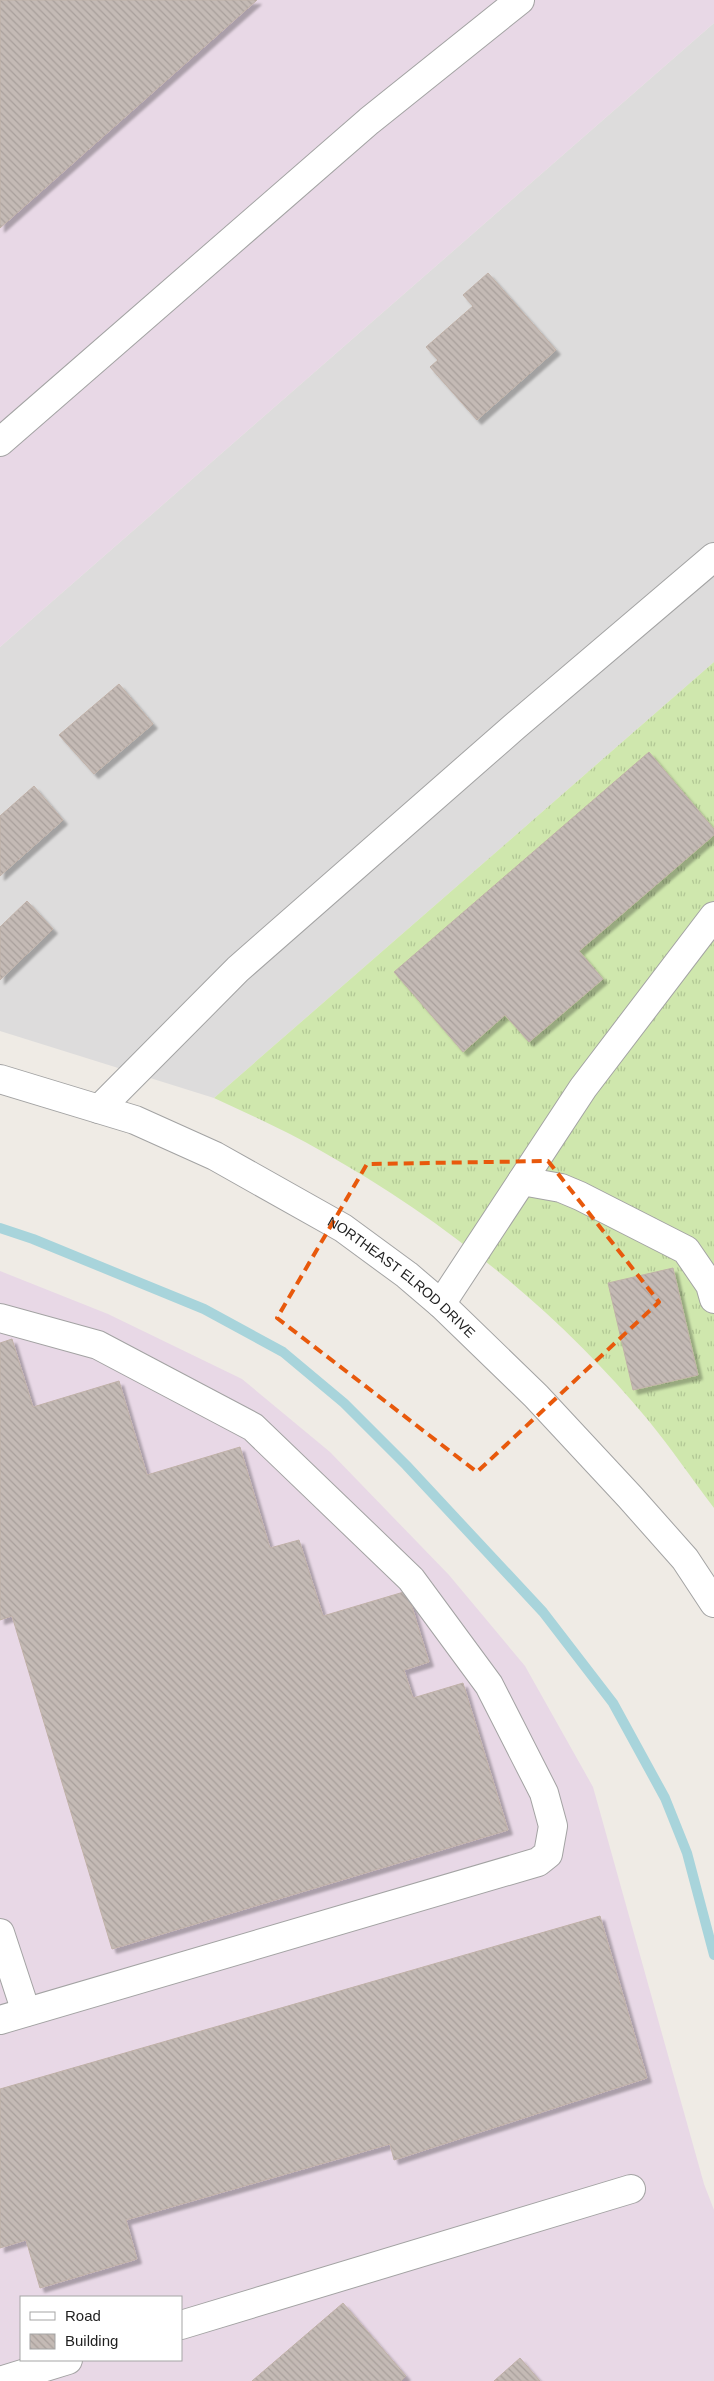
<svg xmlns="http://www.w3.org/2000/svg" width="714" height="2381" font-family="Helvetica,sans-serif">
	<defs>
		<pattern id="grass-tufts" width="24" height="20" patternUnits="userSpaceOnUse" patternTransform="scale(1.25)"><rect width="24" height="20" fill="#cfe7ad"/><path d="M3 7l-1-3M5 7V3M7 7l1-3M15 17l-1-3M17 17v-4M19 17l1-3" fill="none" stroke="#b1c694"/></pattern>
		<pattern id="building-back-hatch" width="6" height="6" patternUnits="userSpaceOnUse" patternTransform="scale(1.25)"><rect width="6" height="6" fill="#c4bab5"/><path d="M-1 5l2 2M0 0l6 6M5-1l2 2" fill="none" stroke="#a89f9b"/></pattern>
		<filter id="shadow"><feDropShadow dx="4.5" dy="4.5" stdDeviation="1" flood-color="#0004"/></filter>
	</defs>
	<rect width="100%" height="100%" fill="#efebe5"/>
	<!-- residential -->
	<path fill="#dddcdc" d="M714,23V662L214,1098L0,1031V647Z"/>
	<!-- industrial -->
	<g fill="#e8d8e6" fill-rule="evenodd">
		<path d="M0,0H714V23L0,647Z"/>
		<path d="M0,1271L108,1314L242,1379L330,1452L449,1575L525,1666L593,1787L704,2184L714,2210V2381H0ZM21,2297H181V2360H21Z"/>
	</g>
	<!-- grass -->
	<path fill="url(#grass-tufts)" d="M714,662V1508C692,1479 671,1448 648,1420C559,1312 444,1220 323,1152C288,1132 251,1115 214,1098Z"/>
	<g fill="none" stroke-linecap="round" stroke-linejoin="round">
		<!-- stream -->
		<path stroke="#a8d4db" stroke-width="10" d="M0,1228L33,1239L204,1309L283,1352L344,1403L406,1465L543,1612L613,1703L665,1798L687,1853L714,1955"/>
	</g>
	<!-- building -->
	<g fill="url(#building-back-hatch)" stroke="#c0b1a8" filter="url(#shadow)">
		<path d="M0,0H257L0,228Z"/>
		<path d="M488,273L556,350L477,420L430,367L438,360L426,347L473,306L463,295Z"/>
		<path d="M119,684L153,724L94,774L59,735Z"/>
		<path d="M649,752L714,829V835L579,951L603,979L529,1042L505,1015L463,1052L394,972Z"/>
		<path d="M34,786L63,820L0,876V816Z"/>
		<path d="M27,901L53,929L0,980V927Z"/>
		<path d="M673,1268L698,1375L633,1390L608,1283Z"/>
		<path d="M12,1339L33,1407L119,1381L147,1475L240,1447L270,1548L299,1540L323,1616L407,1591L429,1662L404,1670L413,1698L463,1683L508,1830L112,1949L12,1616L0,1620V1343Z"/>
		<path d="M600,1916L647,2078L394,2160L390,2144L126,2220L137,2259L40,2288L26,2240L0,2248V2089Z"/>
		<path d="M343,2303L406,2376L401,2381H252Z"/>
		<path d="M520,2358L540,2381H494Z"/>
	</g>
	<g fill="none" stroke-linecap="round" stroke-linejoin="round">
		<defs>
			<g id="minor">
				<path d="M0,442L369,121L520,0"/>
				<path id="s1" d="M0,1079L135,1120L215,1156L343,1228L407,1275L441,1304L536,1396L630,1497L685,1559L714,1603"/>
				<path d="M99,1109L238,969L514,727L714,557"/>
				<path d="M522,1181L561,1188L580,1196L686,1250L710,1285L714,1299"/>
				<path d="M441,1304L583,1088L714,916"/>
				<path d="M0,1318L98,1345L253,1427L411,1579L489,1685L544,1793L553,1826L548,1854L538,1862L0,2020"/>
				<path d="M0,1933L26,2012"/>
				<path d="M181,2325L631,2189"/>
				<path d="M0,2381L68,2360"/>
			</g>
		</defs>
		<!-- minor casing -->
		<use href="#minor" stroke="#a3a3a3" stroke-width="30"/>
		<!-- minor -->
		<use href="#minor" stroke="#fff" stroke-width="28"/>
	</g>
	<!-- marked area -->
	<path fill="none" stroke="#e8590c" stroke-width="4" stroke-dasharray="10 6" stroke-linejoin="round" d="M548,1161L659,1302L477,1472L277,1318L367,1164Z"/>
	<g text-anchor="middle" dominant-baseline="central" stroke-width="4" stroke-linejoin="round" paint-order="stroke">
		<!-- street labels -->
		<g font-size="14" fill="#1f1f1f" stroke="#fff">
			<text stroke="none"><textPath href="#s1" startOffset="452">NORTHEAST ELROD DRIVE</textPath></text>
		</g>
	</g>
	<!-- legend -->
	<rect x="20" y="2296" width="162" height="65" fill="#ffffff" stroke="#a5a5a5"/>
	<rect x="30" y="2312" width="25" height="8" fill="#ffffff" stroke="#a5a5a5"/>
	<text x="65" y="2321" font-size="15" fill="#1f1f1f">Road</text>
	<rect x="30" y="2334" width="25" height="15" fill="url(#building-back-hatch)" stroke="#a5a5a5"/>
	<text x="65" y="2346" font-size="15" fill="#1f1f1f">Building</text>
</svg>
